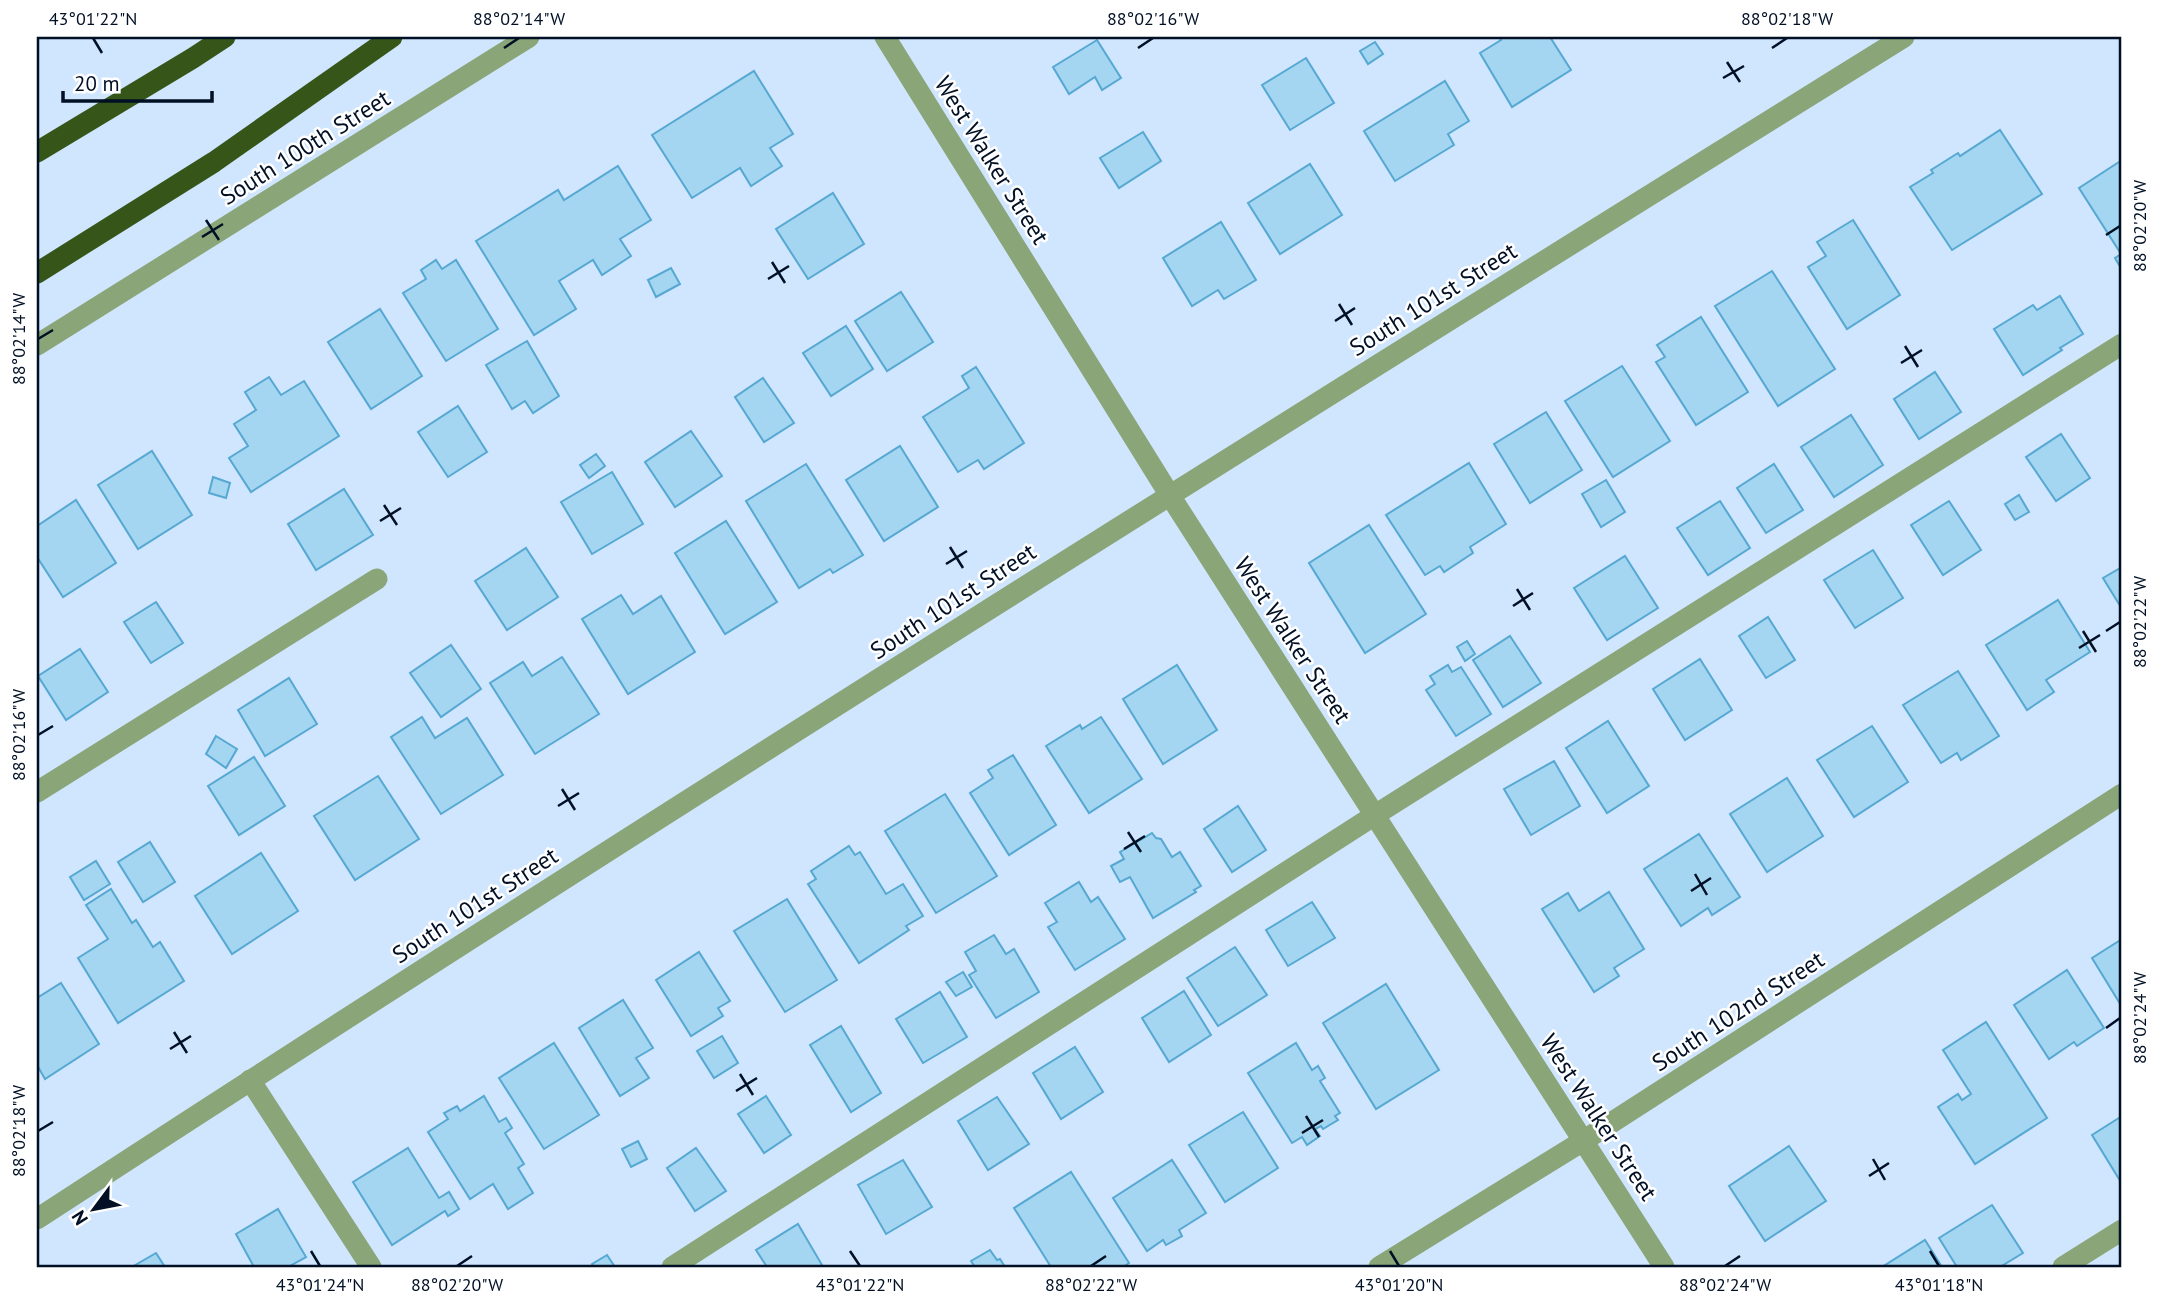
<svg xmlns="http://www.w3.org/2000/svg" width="2159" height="1304" font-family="'PT Sans',sans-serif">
	<rect width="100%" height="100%" fill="#d0e5fe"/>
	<!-- building -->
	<g fill="#a4d5f1" stroke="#55a8d2" stroke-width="2">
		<path d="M1499,37H1550L1571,70L1512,107L1480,53L1501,40Z"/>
		<path d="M1097,40L1121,78L1102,90L1095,77L1069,94L1053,67Z"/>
		<path d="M1375,42L1383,54L1368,64L1360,51Z"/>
		<path d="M1306,58L1334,103L1290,130L1262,85Z"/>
		<path d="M754,71L793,134L770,148L782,166L751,186L740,168L692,198L652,135Z"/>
		<path d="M1445,81L1469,121L1448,134L1454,145L1395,181L1364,131Z"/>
		<path d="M2000,130L2042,194L1952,250L1910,187L1933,173L1931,170L1958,153L1960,156Z"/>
		<path d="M1143,132L1161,161L1119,188L1100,158Z"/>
		<path d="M2122,160V270L2115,258L2121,254L2079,188Z"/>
		<path d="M1310,164L1342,215L1280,254L1248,203Z"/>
		<path d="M618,166L651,220L620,239L631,256L602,275L593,260L559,281L576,309L534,335L476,241L558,190L564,200Z"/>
		<path d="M833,193L864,244L808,279L776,229Z"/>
		<path d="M1853,220L1900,295L1847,329L1808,267L1826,256L1817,242Z"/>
		<path d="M1221,222L1256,280L1224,299L1218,290L1192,306L1163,258Z"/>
		<path d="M436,260L442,269L456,260L498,329L446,361L403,293L426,279L421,270Z"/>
		<path d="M671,268L680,284L656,297L648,280Z"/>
		<path d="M1772,271L1835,369L1778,406L1715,306Z"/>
		<path d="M901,292L933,342L887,371L855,321Z"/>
		<path d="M2060,296L2083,334L2060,348L2062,350L2023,375L1994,329L2033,305L2037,310Z"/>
		<path d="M380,309L422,376L371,409L328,342Z"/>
		<path d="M1701,317L1748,392L1696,425L1656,362L1665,357L1657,345Z"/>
		<path d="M846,326L873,369L831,396L803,353Z"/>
		<path d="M527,341L559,396L533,413L525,401L512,409L486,365Z"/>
		<path d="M1622,366L1670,441L1613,477L1565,401Z"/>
		<path d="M976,367L1024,443L984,469L978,460L958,472L923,417L969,388L962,376Z"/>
		<path d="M1935,372L1961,412L1919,439L1894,399Z"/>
		<path d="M269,377L281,395L304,381L339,436L251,492L229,458L248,446L234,424L256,410L245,392Z"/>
		<path d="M763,378L794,423L764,442L735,397Z"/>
		<path d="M458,406L487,452L448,477L418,432Z"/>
		<path d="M1546,412L1582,470L1530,503L1494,444Z"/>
		<path d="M1851,415L1883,465L1834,497L1801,447Z"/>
		<path d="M691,431L722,476L675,507L645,462Z"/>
		<path d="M2061,434L2090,478L2056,501L2026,457Z"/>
		<path d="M900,446L938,507L884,541L846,480Z"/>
		<path d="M152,451L192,515L138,549L98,485Z"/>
		<path d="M596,454L605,466L589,478L580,465Z"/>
		<path d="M1469,463L1506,524L1470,547L1473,553L1444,572L1440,566L1425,575L1386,515Z"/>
		<path d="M806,464L863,555L833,573L830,569L799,588L746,501Z"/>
		<path d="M1774,464L1803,510L1766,533L1737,488Z"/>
		<path d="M612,472L643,524L592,554L561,502Z"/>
		<path d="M213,477L230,483L226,498L209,493Z"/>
		<path d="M1606,480L1625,512L1601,527L1582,494Z"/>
		<path d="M344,489L373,535L316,570L288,524Z"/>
		<path d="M2019,495L2029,512L2015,520L2005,504Z"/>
		<path d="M76,500L116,563L63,597L37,557V526Z"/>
		<path d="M1720,501L1750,548L1708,575L1677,528Z"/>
		<path d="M1949,501L1981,550L1943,575L1911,525Z"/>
		<path d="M726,521L777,602L725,634L675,553Z"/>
		<path d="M1369,525L1426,614L1365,653L1309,563Z"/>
		<path d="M526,548L558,597L507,630L475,581Z"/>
		<path d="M1873,550L1903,598L1855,628L1824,580Z"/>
		<path d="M1625,556L1658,608L1607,640L1574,588Z"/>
		<path d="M2122,567V609L2103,578Z"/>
		<path d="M621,595L633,614L661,596L695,652L628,694L582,619Z"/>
		<path d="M2058,600L2090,652L2046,680L2054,692L2027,710L1986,645Z"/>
		<path d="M156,602L183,643L151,663L124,622Z"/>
		<path d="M1768,617L1795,660L1766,678L1739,636Z"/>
		<path d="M1510,636L1541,683L1503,707L1473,660Z"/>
		<path d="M1467,641L1475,654L1465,661L1457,647Z"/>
		<path d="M451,645L481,689L441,717L410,673Z"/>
		<path d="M80,649L108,692L66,720L38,676Z"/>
		<path d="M562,657L599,714L535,754L490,683L523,662L532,676Z"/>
		<path d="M1700,659L1732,710L1685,740L1653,689Z"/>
		<path d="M1177,665L1217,730L1163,764L1123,699Z"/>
		<path d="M1448,665L1452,672L1461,667L1491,714L1456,736L1426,690L1435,684L1430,676Z"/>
		<path d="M1958,671L1999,736L1961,760L1957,753L1941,763L1903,705Z"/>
		<path d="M289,678L317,724L265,756L238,710Z"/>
		<path d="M422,717L435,738L467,718L503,775L441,814L391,737Z"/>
		<path d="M1101,717L1142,779L1089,813L1046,746L1080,725L1082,729Z"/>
		<path d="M1608,721L1649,786L1607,813L1566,748Z"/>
		<path d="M1872,726L1908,782L1854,817L1817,760Z"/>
		<path d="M216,736L237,749L226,768L206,754Z"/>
		<path d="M1013,755L1056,825L1009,855L970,793L993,778L988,770Z"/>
		<path d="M254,757L285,806L239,835L208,786Z"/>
		<path d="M1554,761L1580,806L1531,835L1504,789Z"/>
		<path d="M378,776L419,839L355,880L314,816Z"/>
		<path d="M1787,778L1823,836L1767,872L1730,814Z"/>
		<path d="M945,794L997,876L936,913L885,831Z"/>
		<path d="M1238,806L1266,850L1232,872L1204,829Z"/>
		<path d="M1152,833L1156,838L1161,839L1172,857L1180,852L1201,886L1194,890L1196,892L1153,918L1130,877L1120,882L1111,866L1124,859L1120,852Z"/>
		<path d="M1699,834L1740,897L1712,915L1708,908L1681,926L1644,869Z"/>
		<path d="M150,842L175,882L143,902L118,862Z"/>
		<path d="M849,846L855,855L860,852L886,894L903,884L923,916L906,926L909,930L859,963L808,884L816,879L811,871Z"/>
		<path d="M261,853L298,911L232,954L195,896Z"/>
		<path d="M96,861L110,884L84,900L70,877Z"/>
		<path d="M1079,882L1091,902L1098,897L1125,939L1075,970L1048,927L1057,922L1045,903Z"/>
		<path d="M111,889L132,923L136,920L153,947L160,942L184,981L118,1023L78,958L108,939L86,905Z"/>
		<path d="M1609,892L1644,949L1614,968L1619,976L1594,992L1542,909L1568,893L1579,911Z"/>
		<path d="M787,899L837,980L785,1012L734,931Z"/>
		<path d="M1312,902L1335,938L1288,966L1266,930Z"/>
		<path d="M994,935L1006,954L1014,949L1039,992L996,1018L969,975L976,971L965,952Z"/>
		<path d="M2122,939V1007L2092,958Z"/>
		<path d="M1235,947L1267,995L1218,1026L1187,978Z"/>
		<path d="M699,952L730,1001L718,1008L723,1016L691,1036L656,980Z"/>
		<path d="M2067,970L2104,1028L2077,1046L2074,1042L2049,1059L2014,1005Z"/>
		<path d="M963,972L972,987L956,996L946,982Z"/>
		<path d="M61,983L99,1044L45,1079L37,1065V998Z"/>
		<path d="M1386,984L1439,1070L1376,1109L1323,1023Z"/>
		<path d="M1184,991L1211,1035L1169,1062L1142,1018Z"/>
		<path d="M940,992L967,1037L923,1063L896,1019Z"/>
		<path d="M623,1000L653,1048L636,1058L649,1078L620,1096L579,1028Z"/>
		<path d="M1986,1022L2047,1118L1975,1164L1938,1107L1958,1094L1962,1100L1971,1094L1943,1050Z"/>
		<path d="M841,1026L881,1093L851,1112L810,1045Z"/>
		<path d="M722,1036L738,1063L714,1078L697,1051Z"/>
		<path d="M554,1043L599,1115L544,1149L499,1078Z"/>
		<path d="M1296,1043L1312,1070L1318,1066L1325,1078L1320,1081L1340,1113L1335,1116L1338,1120L1323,1129L1321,1126L1315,1129L1320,1136L1307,1145L1302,1137L1292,1143L1248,1073Z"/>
		<path d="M1075,1047L1103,1092L1061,1119L1033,1073Z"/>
		<path d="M484,1096L499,1122L506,1118L512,1128L505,1133L524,1164L518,1168L533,1193L508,1209L493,1184L470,1199L428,1132L448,1119L444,1113L457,1106L460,1111Z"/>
		<path d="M766,1096L791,1135L764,1153L738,1114Z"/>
		<path d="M997,1097L1029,1144L988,1170L958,1121Z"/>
		<path d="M1243,1112L1278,1168L1225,1202L1189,1145Z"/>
		<path d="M2122,1116V1178L2119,1179L2092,1135Z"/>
		<path d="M638,1141L647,1159L631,1167L622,1149Z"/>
		<path d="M1789,1146L1826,1201L1765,1241L1729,1186Z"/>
		<path d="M408,1148L439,1198L449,1192L459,1209L448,1216L445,1211L392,1245L353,1182Z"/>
		<path d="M696,1148L726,1191L695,1211L667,1168Z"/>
		<path d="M903,1160L932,1207L886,1234L858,1185Z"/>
		<path d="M1172,1160L1206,1213L1179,1230L1182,1236L1166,1245L1163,1240L1147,1251L1113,1198Z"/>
		<path d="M1071,1172L1129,1263L1123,1267H1051L1014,1208Z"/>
		<path d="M1992,1205L2023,1253L2000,1267H1957L1939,1238Z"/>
		<path d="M278,1209L306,1257L288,1267H254L236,1234Z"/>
		<path d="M798,1224L822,1265L818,1267H767L756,1250Z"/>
		<path d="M1925,1240L1942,1267H1882Z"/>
		<path d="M990,1250L997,1260L1000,1259L1005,1267H975L971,1261Z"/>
		<path d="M156,1253L165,1267H132Z"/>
		<path d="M607,1255L615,1267H594L592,1264Z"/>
	</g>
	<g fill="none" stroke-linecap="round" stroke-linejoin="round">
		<!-- service -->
		<g stroke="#8aa577" stroke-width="21">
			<path d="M37,792L377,579"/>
			<path d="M250,1080L371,1267"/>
			<path d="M672,1267L1375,815L2122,344"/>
			<path d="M2063,1267L2122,1230"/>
		</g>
		<!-- minor -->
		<g stroke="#8aa577" stroke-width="21">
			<path d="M885,37L1169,494L1664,1267"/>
			<path d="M37,1219C654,817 1278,426 1904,37"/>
			<path d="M1379,1267L1583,1141L2122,794"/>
		</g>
		<!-- tertiary -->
		<path stroke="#8aa577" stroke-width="21" d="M37,345L529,37"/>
		<!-- motorway -->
		<g stroke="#365619" stroke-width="21">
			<path d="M37,152L193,58L225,37"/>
			<path d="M37,273L214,162L392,37"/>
		</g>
	</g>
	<!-- ticks -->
	<path fill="none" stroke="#011025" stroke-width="2.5" d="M93,38L102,53M504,48L519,38M1138,48L1153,38M1772,48L1787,38M1727,62L1740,82M1723,78L1744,66M206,220L219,240M2106,235L2120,226M202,237L223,224M772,262L785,283M768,279L789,266M1339,304L1352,325M1335,321L1355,308M38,339L53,330M1905,346L1918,367M1901,363L1922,350M384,505L397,525M380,521L401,508M950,547L963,568M946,564L967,551M1517,589L1530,610M1513,606L1533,593M2083,631L2096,652M2106,631L2120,622M2079,648L2100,635M38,735L53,726M562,789L575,810M558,806L579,793M1128,832L1141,852M1124,849L1145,836M1695,874L1707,895M1691,891L1711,878M2106,1028L2120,1018M174,1032L187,1053M170,1049L191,1036M740,1074L753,1095M736,1091L757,1078M1306,1116L1319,1137M38,1131L53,1122M1302,1133L1323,1120M1873,1159L1885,1180M1869,1176L1889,1163M311,1251L320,1266M850,1251L860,1266M1390,1251L1399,1266M1930,1251L1939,1266M457,1266L472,1256M1091,1266L1106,1256M1725,1266L1740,1256"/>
	<g text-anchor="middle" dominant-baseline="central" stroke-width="5" stroke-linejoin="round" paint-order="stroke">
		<!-- street labels -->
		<g font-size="24" fill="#011025" stroke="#fff">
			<text transform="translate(305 147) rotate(-32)">South 100th Street</text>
			<text transform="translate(992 160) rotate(58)">West Walker Street</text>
			<text transform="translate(1433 299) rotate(-32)">South 101st Street</text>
			<text transform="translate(953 601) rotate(-33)">South 101st Street</text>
			<text transform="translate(1293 640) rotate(57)">West Walker Street</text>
			<text transform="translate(475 905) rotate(-33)">South 101st Street</text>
			<text transform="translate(1738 1011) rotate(-33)">South 102nd Street</text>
			<text transform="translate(1599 1117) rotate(57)">West Walker Street</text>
		</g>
	</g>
	<!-- border -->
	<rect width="2159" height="1304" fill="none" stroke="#ffffff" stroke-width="77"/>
	<!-- north arrow -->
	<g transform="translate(94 1209) rotate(238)" stroke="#ffffff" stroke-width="5" paint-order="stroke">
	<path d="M0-5L12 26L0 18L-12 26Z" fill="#011025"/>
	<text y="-10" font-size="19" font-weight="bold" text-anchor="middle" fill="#011025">N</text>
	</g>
	<!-- scale -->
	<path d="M63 91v10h149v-10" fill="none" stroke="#011025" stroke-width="3.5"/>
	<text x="74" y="91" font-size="21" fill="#011025" stroke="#ffffff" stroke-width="5" paint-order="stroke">20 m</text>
	<rect x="38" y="38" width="2082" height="1228" fill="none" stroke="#011025" stroke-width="2.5"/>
	<g font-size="18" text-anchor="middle" fill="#011025">
		<text x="93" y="25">43°01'22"N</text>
		<text x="519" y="25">88°02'14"W</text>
		<text x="1153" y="25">88°02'16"W</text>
		<text x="1787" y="25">88°02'18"W</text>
		<text transform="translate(2140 226) rotate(-90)" y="6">88°02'20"W</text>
		<text transform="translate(19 339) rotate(-90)" y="6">88°02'14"W</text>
		<text transform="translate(2140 622) rotate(-90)" y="6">88°02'22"W</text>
		<text transform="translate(19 735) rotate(-90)" y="6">88°02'16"W</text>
		<text transform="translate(2140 1018) rotate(-90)" y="6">88°02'24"W</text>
		<text transform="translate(19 1131) rotate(-90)" y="6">88°02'18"W</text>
		<text x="320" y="1291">43°01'24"N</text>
		<text x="457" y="1291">88°02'20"W</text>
		<text x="860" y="1291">43°01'22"N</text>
		<text x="1091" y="1291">88°02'22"W</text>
		<text x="1399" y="1291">43°01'20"N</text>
		<text x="1725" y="1291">88°02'24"W</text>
		<text x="1939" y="1291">43°01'18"N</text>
	</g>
</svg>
